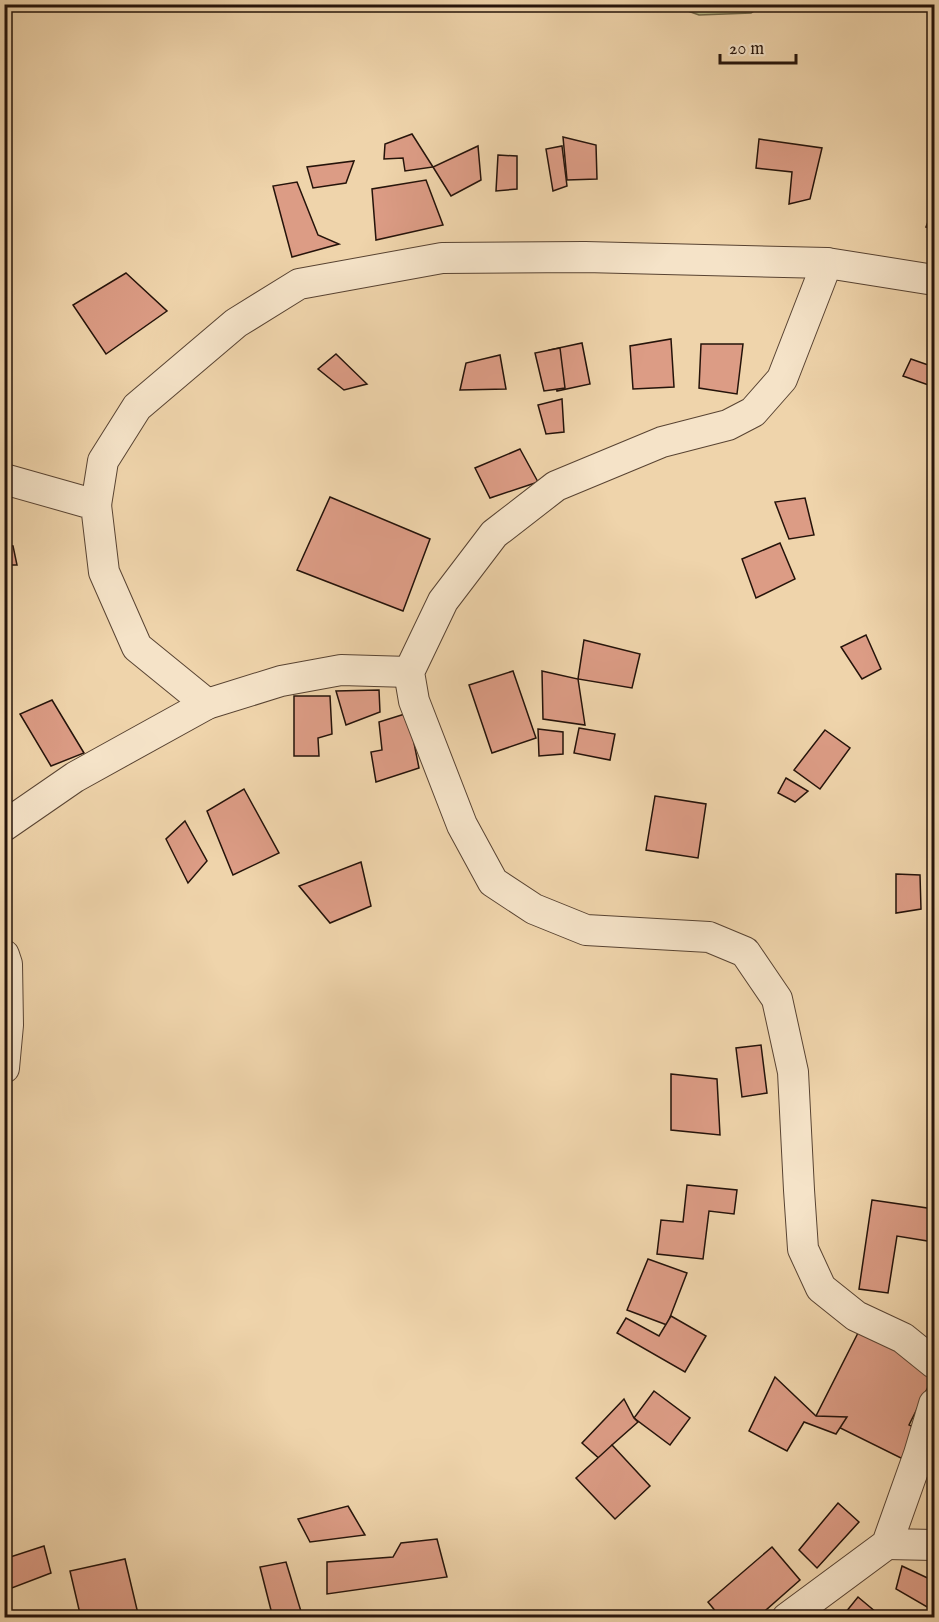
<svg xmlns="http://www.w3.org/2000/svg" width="939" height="1622" font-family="'IM FELL English',serif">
	<rect width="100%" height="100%" fill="#efd4ab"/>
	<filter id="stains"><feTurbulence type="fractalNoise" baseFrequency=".00333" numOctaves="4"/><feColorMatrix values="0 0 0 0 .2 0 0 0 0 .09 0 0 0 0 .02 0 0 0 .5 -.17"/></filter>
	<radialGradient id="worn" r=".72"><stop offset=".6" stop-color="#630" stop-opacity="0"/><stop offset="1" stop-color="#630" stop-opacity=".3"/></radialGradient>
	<!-- green -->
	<path fill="#babc88" stroke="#706849" stroke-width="1.5" d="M671,5H763L751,13L699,15Z"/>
	<!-- building -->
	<g fill="#dc9c85" stroke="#25130a" stroke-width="1.5">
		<path d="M412,134L433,167L405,171L403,158L384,159L385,144Z"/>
		<path d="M563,137L596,145L597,179L567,180Z"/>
		<path d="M759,139L822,148L810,199L789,204L792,172L756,168Z"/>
		<path d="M478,146L481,180L451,196L433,167Z"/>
		<path d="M562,146L567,186L553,191L546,149Z"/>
		<path d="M498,155L517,156V189L496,191Z"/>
		<path d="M354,161L346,183L313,188L307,167Z"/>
		<path d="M426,180L443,225L376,240L372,189Z"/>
		<path d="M297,182L318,235L339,244L292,257L273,186Z"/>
		<path d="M934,206V230L926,227Z"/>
		<path d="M126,273L167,311L106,354L73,305Z"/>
		<path d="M671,339L674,387L633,389L630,346Z"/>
		<path d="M582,343L590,384L557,391L549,350Z"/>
		<path d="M701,344H743L737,394L699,388Z"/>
		<path d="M560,348L565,388L544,391L535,353Z"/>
		<path d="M336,354L367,384L344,390L318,369Z"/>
		<path d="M500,355L506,389L460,390L466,363Z"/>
		<path d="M911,359L934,367V387L903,376Z"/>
		<path d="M562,399L564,432L546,434L538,405Z"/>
		<path d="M520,449L538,482L490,498L475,468Z"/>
		<path d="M330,497L430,539L403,611L297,570Z"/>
		<path d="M805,498L814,535L789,539L775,502Z"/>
		<path d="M780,543L795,579L756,598L742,559Z"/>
		<path d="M4,545L13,546L17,565H4Z"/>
		<path d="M866,635L881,669L862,679L841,647Z"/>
		<path d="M584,640L640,654L632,688L578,679Z"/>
		<path d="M513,671L536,738L492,753L469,685Z"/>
		<path d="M542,671L578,679L585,725L543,719Z"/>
		<path d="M379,690L380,712L346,725L336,691Z"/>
		<path d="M294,696H330L332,734L318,738L319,756H294Z"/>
		<path d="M52,700L84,753L51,766L20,714Z"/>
		<path d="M408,713L419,768L376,782L371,752L382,750L379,722Z"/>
		<path d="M579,728L615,734L610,760L574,753Z"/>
		<path d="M538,729L563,732V754L539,756Z"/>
		<path d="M825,730L850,748L820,789L794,770Z"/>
		<path d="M786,778L808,791L795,802L778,793Z"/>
		<path d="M244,789L279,853L233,875L207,811Z"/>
		<path d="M655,796L706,804L698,858L646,850Z"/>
		<path d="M185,821L207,861L188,883L166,839Z"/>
		<path d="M361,862L371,906L330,923L299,886Z"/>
		<path d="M896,874L920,875L921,909L896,913Z"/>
		<path d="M761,1045L767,1093L742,1097L736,1048Z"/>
		<path d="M671,1074L717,1079L720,1135L671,1130Z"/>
		<path d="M687,1185L737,1190L734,1214L709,1211L703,1259L657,1254L661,1220L683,1222Z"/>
		<path d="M872,1200L934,1209V1242L897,1236L888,1293L859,1289Z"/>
		<path d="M648,1259L687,1273L667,1325L627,1310Z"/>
		<path d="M671,1316L706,1336L685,1372L617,1333L626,1318L659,1336Z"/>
		<path d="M861,1327L934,1375L909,1425L926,1433L911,1463L816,1416Z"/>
		<path d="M775,1377L816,1416L847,1417L836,1434L804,1422L787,1451L749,1431Z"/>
		<path d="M654,1391L690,1418L670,1445L634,1418Z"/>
		<path d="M624,1399L634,1418L638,1422L612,1445L602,1461L582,1443Z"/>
		<path d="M612,1445L650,1486L615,1519L576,1478Z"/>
		<path d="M934,1487V1520L928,1518Z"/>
		<path d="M838,1503L859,1522L817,1568L799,1550Z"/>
		<path d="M348,1506L365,1535L310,1542L298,1519Z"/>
		<path d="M437,1539L447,1577L327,1594V1562L393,1557L401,1543Z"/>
		<path d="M44,1546L51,1573L4,1591V1559Z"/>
		<path d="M772,1547L800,1580L757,1618H721L708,1602Z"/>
		<path d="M125,1559L139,1618H81L70,1571Z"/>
		<path d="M286,1562L303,1618H273L260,1567Z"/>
		<path d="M902,1566L934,1581V1611L896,1589Z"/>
		<path d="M858,1597L883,1618H841Z"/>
	</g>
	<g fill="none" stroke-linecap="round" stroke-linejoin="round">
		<defs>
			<g id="minor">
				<path d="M827,263L782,379L753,412L728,425L662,442L556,486L494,534L443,601L409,672L414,701L462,825L493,882L534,909L586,930L709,937L745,952L777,999L793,1072L799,1190L803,1249L821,1288L856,1316L903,1338L934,1363"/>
				<path d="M4,479L96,505L104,572L137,647L207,704"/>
				<path d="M96,505L103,461L137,407L236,323L299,284L442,258L585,257L827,263L934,280"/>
				<path d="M4,826L75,777L207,704L281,681L341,670L409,672"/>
				<path d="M4,955L7,964L8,1025L4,1068"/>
				<path d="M887,1544L934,1545"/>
				<path d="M787,1618L887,1544L919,1454L934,1404"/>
			</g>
		</defs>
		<!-- minor casing -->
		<use href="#minor" stroke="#584332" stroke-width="32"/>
		<!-- minor -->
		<use href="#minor" stroke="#f5e3c8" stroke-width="30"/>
	</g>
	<!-- margin -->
	<rect width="939" height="1622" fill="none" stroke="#efd4ab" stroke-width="24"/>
	<rect x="6" y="6" width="927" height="1610" fill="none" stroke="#25130a" stroke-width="3"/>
	<rect x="12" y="12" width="915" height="1598" fill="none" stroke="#25130a" stroke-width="1.5"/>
	<!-- scale -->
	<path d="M720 54v9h76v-9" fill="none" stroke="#25130a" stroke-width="3"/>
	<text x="729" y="54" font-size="18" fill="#25130a" stroke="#f5e3c8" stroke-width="4.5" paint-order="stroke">20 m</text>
	<rect width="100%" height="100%" filter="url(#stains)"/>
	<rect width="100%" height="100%" fill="url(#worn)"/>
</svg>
